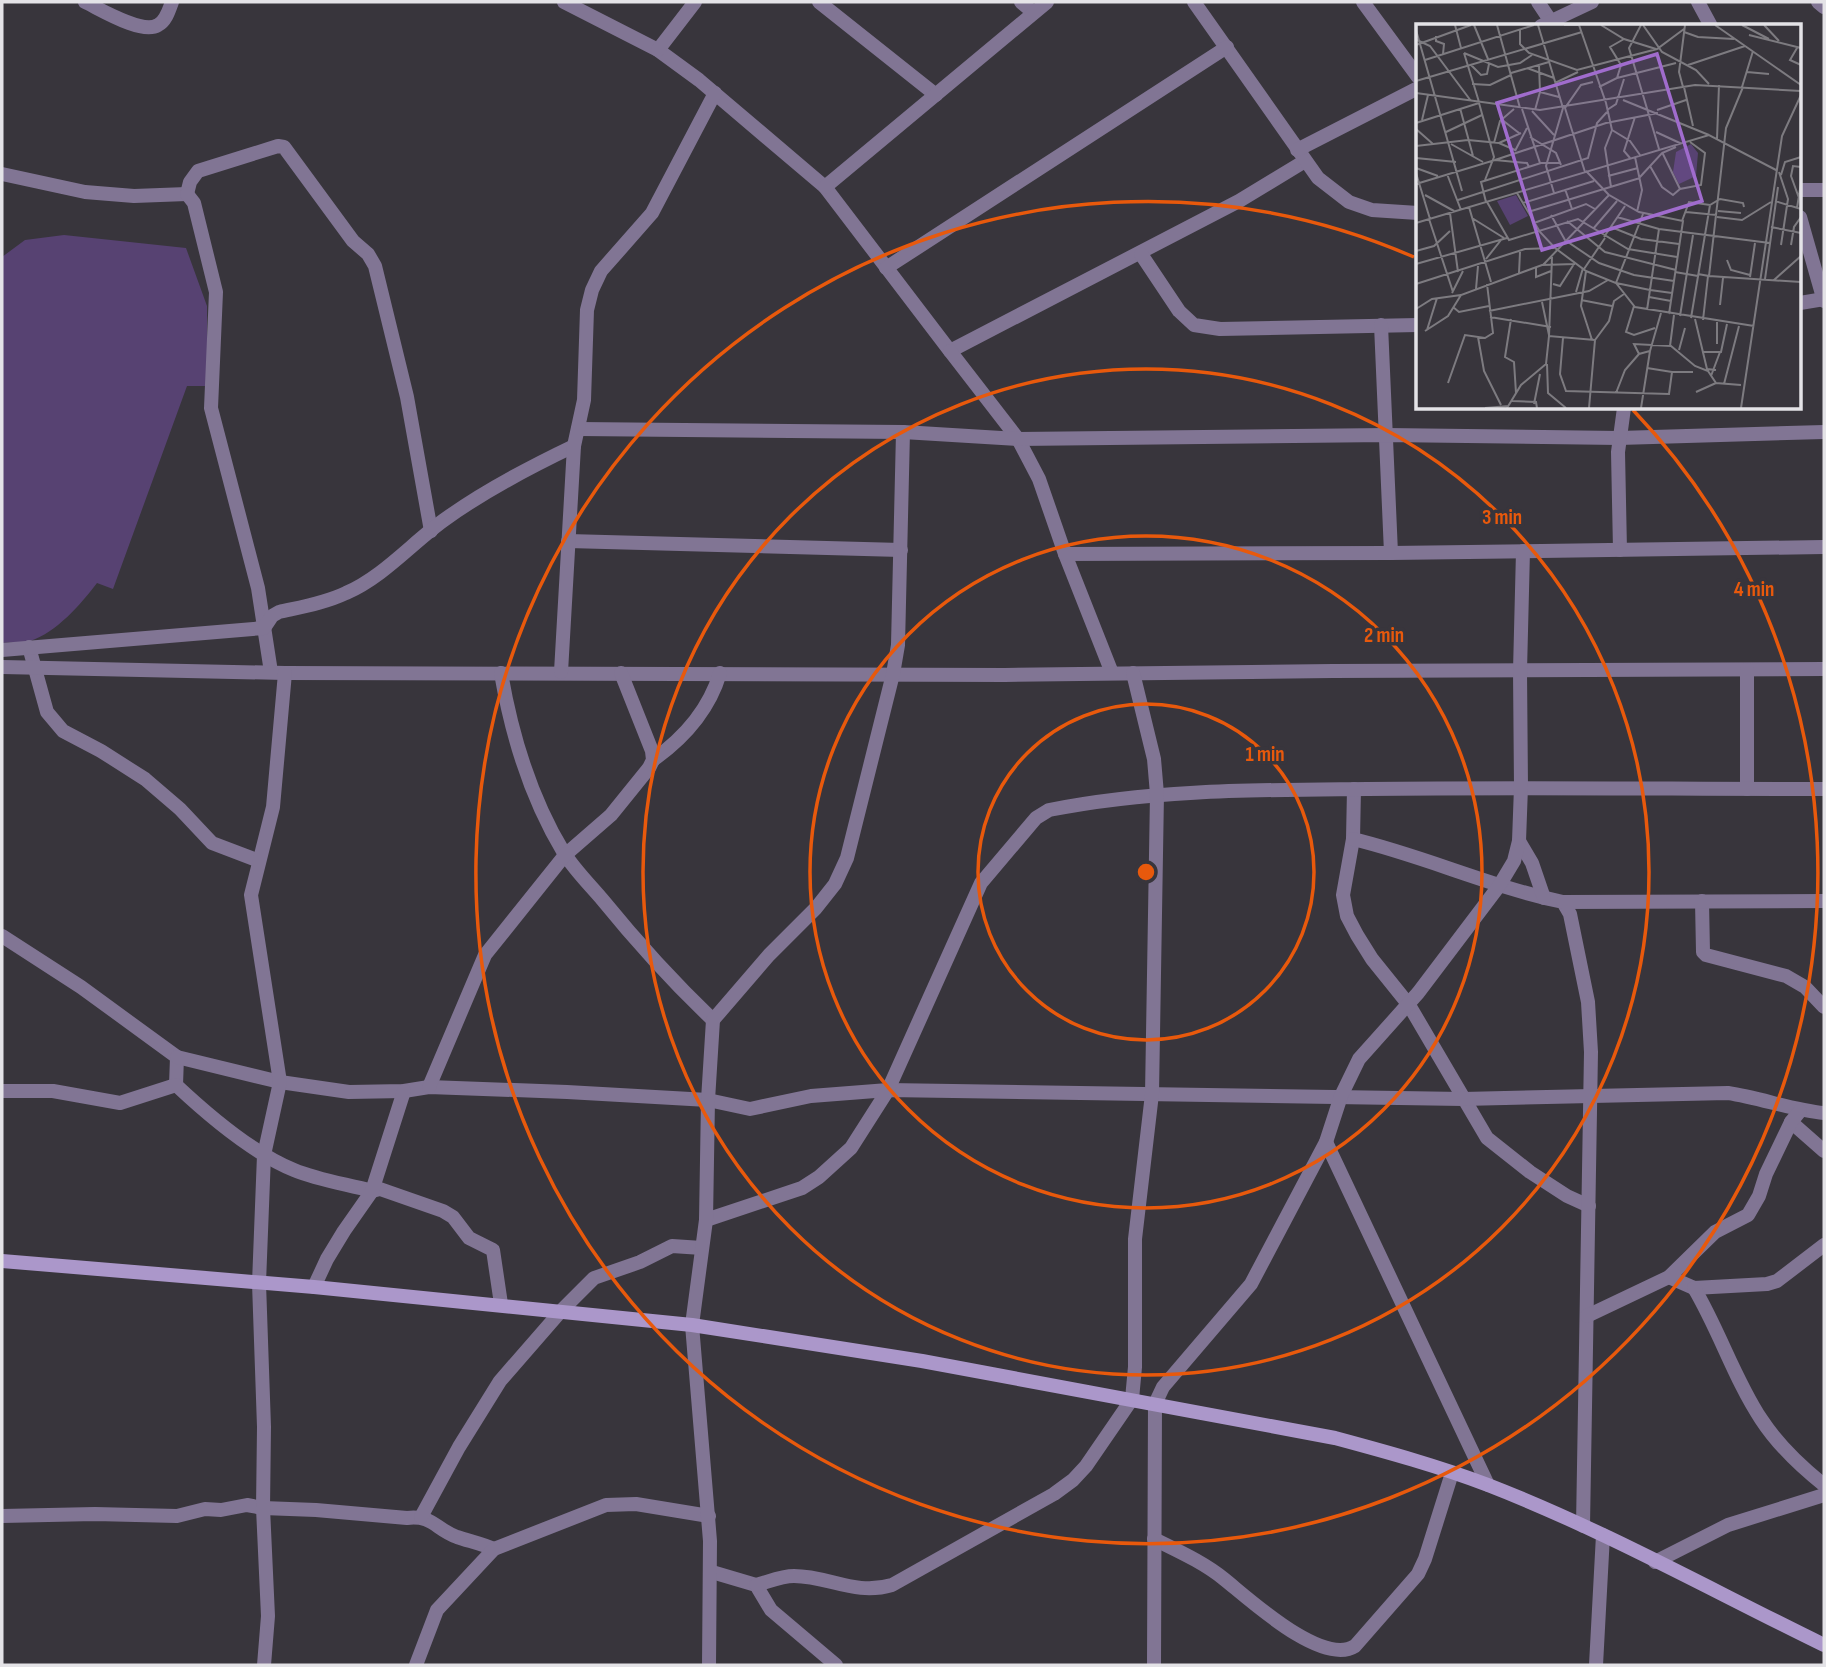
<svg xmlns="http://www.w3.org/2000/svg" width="1826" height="1667" font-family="'Sofia Sans Condensed',sans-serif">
	<rect width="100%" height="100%" fill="#38353c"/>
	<!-- green -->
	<path fill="#574272" d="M64,235L186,248L207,306V386H187L113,589L97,583C81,604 56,633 30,641C22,643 10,642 2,643V257L25,240Z"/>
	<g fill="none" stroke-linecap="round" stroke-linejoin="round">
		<!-- street -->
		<g stroke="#817594" stroke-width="14">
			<path d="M85,2C100,9 142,35 158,25C166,21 169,10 172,2"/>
			<path d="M564,2L658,50L699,80L825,187L950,351L1239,201L1305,161"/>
			<path d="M819,2L936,95"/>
			<path d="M1021,2L1033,12"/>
			<path d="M1194,2L1318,178L1349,202L1372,210L1418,213"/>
			<path d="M1363,2L1418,77"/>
			<path d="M1538,2L1554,26"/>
			<path d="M1698,2L1711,26"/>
			<path d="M1818,2L1824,7"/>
			<path d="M1541,26L1592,2"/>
			<path d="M658,50L695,2"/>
			<path d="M1297,150L1418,88"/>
			<path d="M2,174L85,192L134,196L187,194"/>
			<path d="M825,187L1047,2"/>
			<path d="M1800,190H1824"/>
			<path d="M187,194L190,182L198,171L278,146L284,147L353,241L368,254L375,266L407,397L431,531"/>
			<path d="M187,194L194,203L216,292L211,408L258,588L271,672"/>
			<path d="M1800,217L1824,301"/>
			<path d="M1141,254L1179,311L1194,325L1220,329L1418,325"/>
			<path d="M886,268L1227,47"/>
			<path d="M1800,303L1824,299"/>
			<path d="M1381,325L1391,553"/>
			<path d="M950,351L1018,439L1028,458L1039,479L1065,554L1112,673"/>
			<path d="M578,429L903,432L1018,439L1387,435L1619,438L1824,432"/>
			<path d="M568,541L901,550"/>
			<path d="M1620,550L1618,452L1624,408"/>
			<path d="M1065,554L1391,553L1824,547"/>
			<path d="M29,647L47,712L63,731L101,751L145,779L180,809L212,843L259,861"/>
			<path d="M2,650L264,628L272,616L279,612C301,607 325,603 346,593C383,577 412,543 444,520C484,491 530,467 574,446"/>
			<path d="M2,667L285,673L1005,675L1333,671L1824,669"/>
			<path d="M561,672L574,446L584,400L587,310L592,290L601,271L652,213L715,93"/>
			<path d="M501,673C512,737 530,797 564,853C574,869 589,884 601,898C636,941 673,982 713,1020"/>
			<path d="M653,760C684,738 709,710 720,673"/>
			<path d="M1354,789L1353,839L1343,895L1347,916L1357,935L1372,959L1409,1005L1487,1138L1530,1172L1567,1196L1589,1206"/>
			<path d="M1747,789V670"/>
			<path d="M1353,839C1424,856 1491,887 1563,902L1570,914L1588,1002L1591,1052L1583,1526"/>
			<path d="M1519,841L1532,863L1544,898"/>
			<path d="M1702,901L1703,952L1706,955L1786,976L1805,987L1824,1007"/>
			<path d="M1563,902L1824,901"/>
			<path d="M2,936L81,987L177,1057L176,1085C209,1116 252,1153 294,1170C318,1180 346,1184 372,1191L380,1189L443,1211L453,1217L469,1238L493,1250L501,1304"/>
			<path d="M177,1057L280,1082L349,1092L404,1091L429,1087L567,1092L708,1100L750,1109L811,1096L888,1090L1463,1099L1728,1093C1761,1098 1792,1110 1824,1113"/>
			<path d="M429,1087L485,955L565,855L611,815L649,768L653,760L652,751L621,673"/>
			<path d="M2,1091H53L120,1103L176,1085"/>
			<path d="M1791,1122L1824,1151"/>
			<path d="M1326,1142L1488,1485"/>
			<path d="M706,1220L802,1188L819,1177L851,1148L888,1090L981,883L1036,818L1049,810C1154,789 1261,790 1367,789C1519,787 1672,789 1824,789"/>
			<path d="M1669,1277L1694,1288L1767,1284L1777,1281L1824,1245"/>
			<path d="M314,1287L327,1259L344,1231L372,1191L404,1091"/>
			<path d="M1694,1288C1719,1330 1735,1380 1761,1419C1778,1445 1800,1466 1824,1485"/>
			<path d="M1587,1316L1669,1277L1715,1232L1748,1215L1759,1196L1766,1174L1791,1122L1800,1111"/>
			<path d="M2,1516L95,1514L177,1516L205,1509L221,1510L247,1505L263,1508L316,1510L407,1518C433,1515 435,1529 457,1537C469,1541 482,1544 494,1549"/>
			<path d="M421,1517L459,1447L500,1381L561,1311L594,1278L640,1262L672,1246L702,1248"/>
			<path d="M1154,1539C1178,1551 1203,1562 1224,1579C1248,1598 1322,1667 1355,1646L1418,1574L1425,1559L1452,1473"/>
			<path d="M1655,1562L1728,1525L1824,1495"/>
			<path d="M712,1572L756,1585L771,1610L836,1665"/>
			<path d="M756,1585C768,1582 781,1576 794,1576C829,1576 855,1596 892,1585L1054,1494L1073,1480L1086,1466L1132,1399L1135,1367V1239L1152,1094L1157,794L1154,759L1133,673"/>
			<path d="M264,1665L268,1616L263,1508L264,1427L259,1283L264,1155L280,1082L251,895L273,807L285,673"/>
			<path d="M416,1665L437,1610L494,1549L606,1505L636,1504L709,1516"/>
			<path d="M709,1665L710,1541L692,1325L706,1220L708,1100L713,1020L769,955L816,908L835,884L847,858L893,674L898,645L903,432"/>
			<path d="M1154,1665L1155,1404L1163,1387L1251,1284L1326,1142L1341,1096L1359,1059L1418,993L1499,886L1514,861L1519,841L1521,787L1520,671L1523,551"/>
			<path d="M1596,1665L1603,1535"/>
		</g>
		<!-- secondary -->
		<path stroke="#ab97ca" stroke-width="14" d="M2,1261L314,1287L692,1325L922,1361L1335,1438C1387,1452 1438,1466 1488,1485C1604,1530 1713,1591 1824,1645"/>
	</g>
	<!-- distance rings -->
	<g fill="none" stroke="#e8590c" stroke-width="3.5">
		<circle cx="1146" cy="872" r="168"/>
		<circle cx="1146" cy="872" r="336"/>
		<circle cx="1146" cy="872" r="503"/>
		<path d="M1633 410A671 671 0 1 1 1414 257"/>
	</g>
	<!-- overview -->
	<g transform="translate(1416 24)">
		<rect width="385" height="385" fill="#38353c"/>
		<path d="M275,120L282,129L280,152L263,160L257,148L260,128ZM100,171L112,192L94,201L81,177Z" fill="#574272"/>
		<path fill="none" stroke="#7d7b80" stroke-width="2" d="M39,1L45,24M58,1L72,35M81,1L104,84M122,1L147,84L130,142L138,169M148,1H163L190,79L196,106L189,124L195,163M185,1L208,15L240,25M225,1L213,24L243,125M227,1L246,28L280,46L293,60M299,1L385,61M326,1L353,15M348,1L363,17M104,5V20L113,29L161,46L241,25L268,5M0,6L46,167M268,8L282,13L318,15M333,11L385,24M20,12V17L28,20L27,30M1,16L14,22L55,77M0,21L55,1M381,24L374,36L385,41M48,29L82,43L104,39L116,31M48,29L63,78M9,36L118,1M55,41L65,51L71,50L73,40M123,41L124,68M272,41L329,22M111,44L138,54M331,48L353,50M95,49L133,38M201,54L260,39M0,57L166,8M139,59L162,48M56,60L74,61L95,51M183,63L201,54L205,41L194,23L208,15M267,63L263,48L269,1M268,63L277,102M326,63L337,27M0,69L124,86L279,61L385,67M207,76L293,111M63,79L78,133L69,156M44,84L57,132M106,85L124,139H145M119,86L124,68L143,73M191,86L200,80L208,55M241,86L270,76M116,87L138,111M85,95L103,109M6,96L12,71M0,99L63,79M0,105L17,120M196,106L214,117L224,131M30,108L66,91M240,108L266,120M114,113L140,129L145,141M301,115L303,61M78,119L84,97L98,85M83,119L105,109M35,120L67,138M0,122L52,116L83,119L99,126M99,127L111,104M246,128L264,165M219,133L226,166L221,188M0,134L40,138M214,134L208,127L219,93M79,136L190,99L242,89M234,142L246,163L257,171L264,165L285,161L289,129L274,118M0,144L22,152M170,147L193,171M169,148L149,84L165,61L177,58M363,148L372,175L365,221M0,149L14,195M31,150L45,186M365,151L369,138L385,133M192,152L222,144M224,153L246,129L260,123M0,160L79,136L111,139L113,143M149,165L156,185M101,169L124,208L139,224L170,247L200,259L219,283L338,302M9,171L38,187M383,174L375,152L377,142L385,143M42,176L172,134L181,99L191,88M359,177L385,185M70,178L65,158L125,139M71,178L93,216L162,195L212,225L261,233M107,179L178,157M53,183L75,258M381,184L385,159M302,187L325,189M112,188L224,154M270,188L301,191M34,189L42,248M227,190L200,259L234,266M135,191L149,216L183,239L218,251L258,257M201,193L243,205L354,219M301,193L326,196L355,178M56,194L88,214M13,195L37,268M151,197L189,228L260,246M266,197L273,178L294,181L304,175L327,179L328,183M167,198L193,171L223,188L267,197L253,290M0,199L293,111L360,146M118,199L170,180L179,185M195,203L225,215L263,220M355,203L385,209M177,205L201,177M188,213L209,182M375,221L378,203L385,193M0,227L18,222L34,207M70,235L85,216M311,236L315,246L334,251M0,240L91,214M127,241L168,198M120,243V253L135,247M168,245L189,214M170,247L165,282L176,316M259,248L282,252M103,249L104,228M282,250L293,252L310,104L327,63M293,252L385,258M334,253L339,219M349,255L362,163M358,256L385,232M0,260L109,225L138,224M137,260L144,262L158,240M60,265L62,242M234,266L256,269M160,268L167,244M36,269L47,247M233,273L255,277M165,276L196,282M126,278L133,311M304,281L307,254M218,282L210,308L218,311L239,304M37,283L43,288L73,282M0,285L16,275L45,271M231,286L243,205M73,287L173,267L192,256M264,292L277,211M74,293L135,303M275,294L294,181M95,295L89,333L98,338L100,369M279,295L291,345L300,346M287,296L292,252M11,306L21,274M9,307L32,292L45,271L126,241L159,240M133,312L136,233M62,313L68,347L85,381M147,314L144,350L150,367L253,370L256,348H277M301,320V298M254,322L258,291M263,326L269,304M287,328H305L311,300M223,330L218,320L255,322L279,342L292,347L300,359L325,361M131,340L132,369L150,384M231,344L256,348M295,352L304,328M32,359L49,311L69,314L77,309L71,260M308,360L323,302M280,368L300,359M200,369L209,346L223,330L234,327L245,289M96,377L120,378L121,384M118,380L124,350M69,384L93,382M91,384L105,361L130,340L133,312L179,316M173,384L179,316L193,297L198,277L208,270M225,384L234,327M325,384L366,112L385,71"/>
		<path fill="#a06ccd" fill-opacity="0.15" stroke="#a06ccd" stroke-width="3.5" d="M241,30L286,177L126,226L81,79Z"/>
		<rect width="385" height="385" fill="none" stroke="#e4e3e7" stroke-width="3.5"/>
	</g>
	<circle cx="1146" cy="872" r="10" fill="#e8590c" stroke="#38353c" stroke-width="3.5"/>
	<g font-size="21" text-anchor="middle" font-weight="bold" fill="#e8590c" stroke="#38353c" stroke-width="7" stroke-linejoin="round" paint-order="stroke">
		<text x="1502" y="524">3 min</text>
		<text x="1754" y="596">4 min</text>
		<text x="1384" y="642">2 min</text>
		<text x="1265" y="761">1 min</text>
	</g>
	<!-- border -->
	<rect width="1826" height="1667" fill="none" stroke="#e4e3e7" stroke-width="7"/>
</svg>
